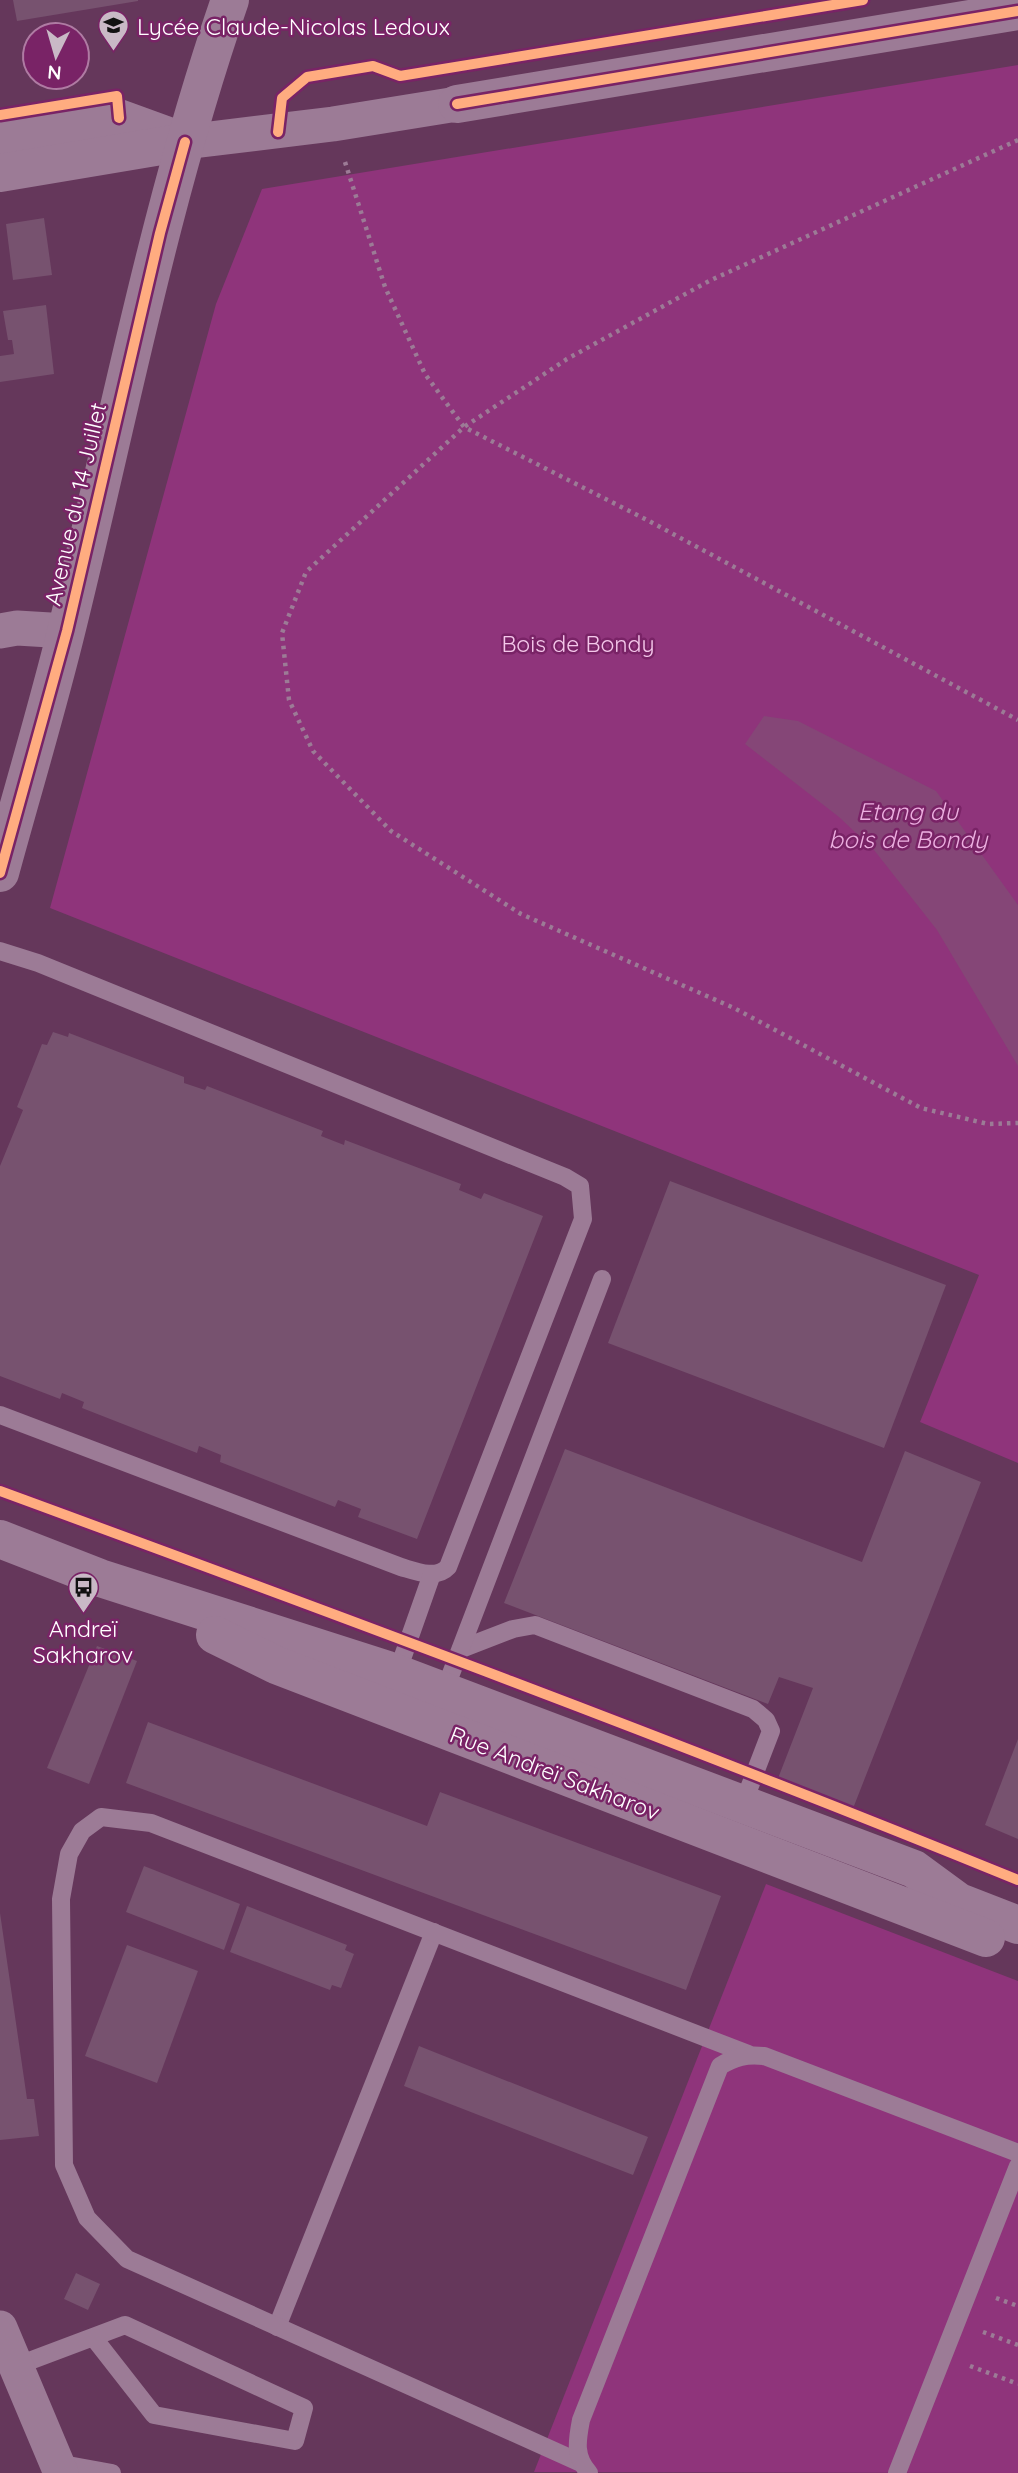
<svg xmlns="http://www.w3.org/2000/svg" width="1018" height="2473" font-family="Quicksand,sans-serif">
	<rect width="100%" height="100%" fill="#65375b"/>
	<!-- green -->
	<g fill="#8f347b">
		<path d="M1018,65V1463L920,1422L979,1275L50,908L216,304L262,189Z"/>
		<path d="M766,1884L1018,1981V2473L534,2472Z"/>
	</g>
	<!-- water -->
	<path fill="#854677" d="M764,716L798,721L936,791L1018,905V1066L937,930L874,850L839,817L745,744Z"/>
	<!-- building -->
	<g fill="#77526f">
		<path d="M13,0H138V1L17,21Z"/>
		<path d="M44,218L52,275L13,280L6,224Z"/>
		<path d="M46,305L54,374L0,382V356L14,354L12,340H8L3,311Z"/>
		<path d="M53,1032L68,1037L69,1033L184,1077V1083L205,1090L207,1086L323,1131L321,1136L344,1145L345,1140L461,1184L459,1190L481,1199L484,1193L543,1216L417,1539L358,1517L361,1509L338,1500L335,1507L220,1462L221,1455L199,1446L197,1453L82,1408L84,1402L62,1393L60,1399L0,1376V1166L23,1110L17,1107L42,1044L47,1045Z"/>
		<path d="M670,1181L946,1285L884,1448L608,1343Z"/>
		<path d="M565,1449L862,1562L905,1451L981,1482L852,1811L777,1781L813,1688L779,1677L768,1704L504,1603Z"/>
		<path d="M97,1646L137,1661L89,1784L47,1768Z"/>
		<path d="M148,1722L427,1826L440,1792L721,1896L686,1990L126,1783Z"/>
		<path d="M1018,1739V1839L985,1825Z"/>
		<path d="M144,1866L240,1904L224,1950L126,1912Z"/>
		<path d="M247,1906L347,1945L345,1950L354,1954L341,1988L332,1985L330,1990L230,1952Z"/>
		<path d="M0,1913L27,2099H34L39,2136L0,2140Z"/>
		<path d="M127,1945L198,1971L157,2083L85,2056Z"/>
		<path d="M419,2046L648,2137L633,2175L404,2086Z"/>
		<path d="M76,2273L100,2284L88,2310L64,2299Z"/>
	</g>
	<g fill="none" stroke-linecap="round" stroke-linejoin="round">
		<!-- path -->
		<g stroke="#9c7b96" stroke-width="4.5" stroke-dasharray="3.5 5" stroke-linecap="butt">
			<path d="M1018,140L709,281L567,359L464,427L306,572L282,633L289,700L313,751L391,831L521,914L734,1008L921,1108L988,1124L1018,1123"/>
			<path d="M345,162L385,287L425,374L464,427L649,521L1018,720"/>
			<path d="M996,2298L1018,2306"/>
			<path d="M983,2332L1018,2345"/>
			<path d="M970,2366L1018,2384"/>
		</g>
		<!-- service -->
		<g stroke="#9c7b96" stroke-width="18">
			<path d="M0,951L38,963L565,1177L580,1186L583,1219L448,1567C436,1580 415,1571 401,1567L0,1415"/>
			<path d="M461,1649L513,1629L535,1625L753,1709L766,1720L771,1731L743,1804"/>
			<path d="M396,1676L432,1574"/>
			<path d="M444,1692L602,1279"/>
			<path d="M277,2327L434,1932"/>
			<path d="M16,2366L125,2325L304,2408L295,2441L154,2415L93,2337"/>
			<path d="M57,2463L112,2473"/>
			<path d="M581,2463L127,2259L87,2218L64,2165L61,1899L69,1854L82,1831L101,1817L151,1823L748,2054"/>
			<path d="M589,2473C574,2456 577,2441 581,2420L720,2066C735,2057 746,2054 764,2056L1018,2153"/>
			<path d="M897,2473L1018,2166"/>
		</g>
		<!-- minor -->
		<g stroke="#9c7b96" stroke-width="35">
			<path d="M185,142L333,124L457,104"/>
			<path d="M0,631L17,628L67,631"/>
			<path d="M0,2328L61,2473"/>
		</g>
		<!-- tertiary -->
		<g stroke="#9c7b96" stroke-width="38">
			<path d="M457,104L1018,11"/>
			<path d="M0,138L119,118L185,142"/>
			<path d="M0,173L185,142"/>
			<path d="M0,873C22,792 47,710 67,628C119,418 159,205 230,0"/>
			<path d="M0,1539L100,1578L385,1669L914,1869L959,1902L1018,1925"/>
			<path d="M215,1635L276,1665L986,1938"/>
		</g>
		<defs>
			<g id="cycleway">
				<path d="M457,104L1018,11"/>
				<path d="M0,115L117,96L119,118"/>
				<path d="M278,132L282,98L307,77L373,66L400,76L863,0"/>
				<path d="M0,873L67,631L160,233L185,142"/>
				<path d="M0,1491C341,1616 682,1743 1018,1880"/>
			</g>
		</defs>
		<!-- cycleway casing -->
		<use href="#cycleway" stroke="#792366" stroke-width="15"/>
		<!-- cycleway -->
		<use href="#cycleway" stroke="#ffac80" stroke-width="10"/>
	</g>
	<!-- icons -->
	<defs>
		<symbol id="school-pin" viewBox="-11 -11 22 30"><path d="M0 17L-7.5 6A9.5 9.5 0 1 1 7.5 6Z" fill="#c9b9c6" stroke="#792366"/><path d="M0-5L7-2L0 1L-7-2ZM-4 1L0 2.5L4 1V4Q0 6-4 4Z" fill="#111"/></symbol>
		<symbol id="bus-pin" viewBox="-11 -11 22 30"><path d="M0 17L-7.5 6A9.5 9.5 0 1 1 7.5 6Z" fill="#c9b9c6" stroke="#792366"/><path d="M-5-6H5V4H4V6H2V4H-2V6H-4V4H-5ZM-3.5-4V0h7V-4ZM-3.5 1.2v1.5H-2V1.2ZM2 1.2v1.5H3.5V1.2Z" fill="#111"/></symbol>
	</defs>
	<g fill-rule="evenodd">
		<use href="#school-pin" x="96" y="8" width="35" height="47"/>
		<use href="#bus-pin" x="66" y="1570" width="35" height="47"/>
	</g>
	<g text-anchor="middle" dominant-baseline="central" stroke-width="5" stroke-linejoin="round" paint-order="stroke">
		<!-- poi labels -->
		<g font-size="23" fill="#fff" stroke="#792366" text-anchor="start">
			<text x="137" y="26">Lycée Claude-Nicolas Ledoux</text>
			<text x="83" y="1628" text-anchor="middle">Andreï<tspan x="83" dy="26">Sakharov</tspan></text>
		</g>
		<!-- street labels -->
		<g font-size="23" fill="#fff" stroke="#792366">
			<text transform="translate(75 504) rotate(-77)">Avenue du 14 Juillet</text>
			<text transform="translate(555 1773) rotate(21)">Rue Andreï Sakharov</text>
		</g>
		<!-- park labels -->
		<g font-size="23" fill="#f4c7ea" stroke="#792366">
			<text x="578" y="643">Bois de Bondy</text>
		</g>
		<!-- water labels -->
		<g font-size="24" font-style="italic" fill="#ecafe0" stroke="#792366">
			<text x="908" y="811">Etang du<tspan x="908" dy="28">bois de Bondy</tspan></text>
		</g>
	</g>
	<!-- north arrow -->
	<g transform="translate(56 56) rotate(185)"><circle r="33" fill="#792366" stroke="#af7ba3" stroke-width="2"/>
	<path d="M0-5L12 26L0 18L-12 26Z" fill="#c9b9c6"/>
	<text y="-10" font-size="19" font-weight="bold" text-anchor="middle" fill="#ffffff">N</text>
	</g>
</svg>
